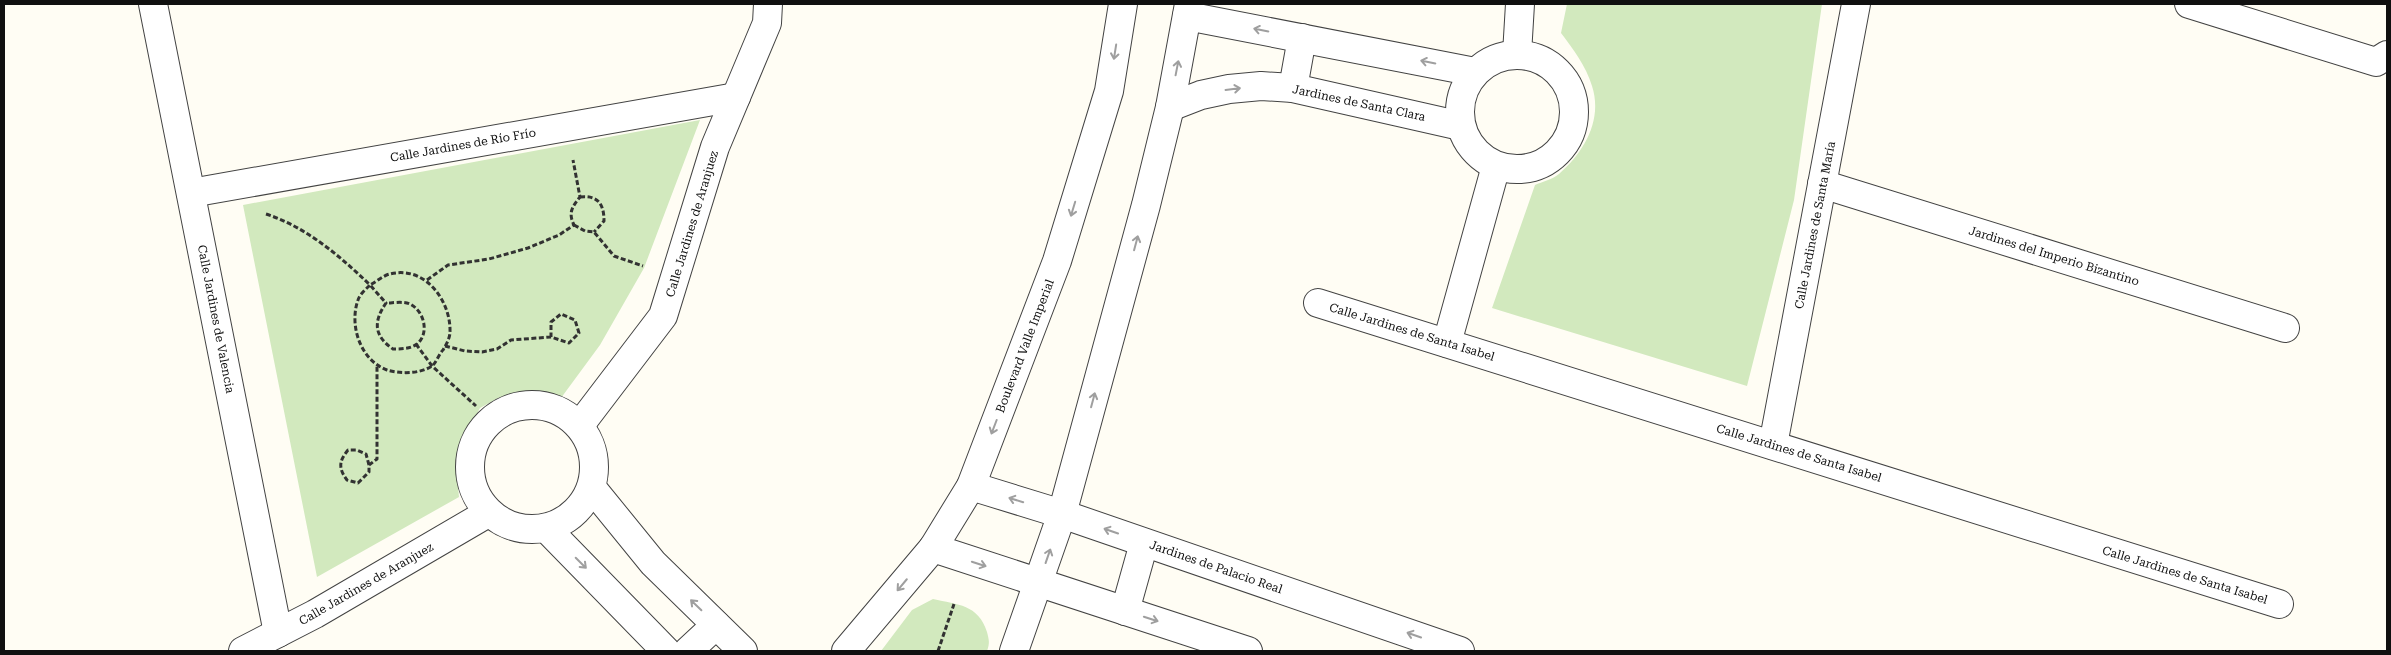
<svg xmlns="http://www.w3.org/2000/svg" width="2391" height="655" font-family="'Roboto Serif',serif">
	<rect width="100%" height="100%" fill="#fffdf4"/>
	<!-- green -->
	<g fill="#d2e9be">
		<path d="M1567,4H1822L1794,200L1747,386L1492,308L1535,185C1542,182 1553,179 1559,174C1584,152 1603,120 1592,86C1586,66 1573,49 1561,33Z"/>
		<path d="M700,120L644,268L600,345L561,398L522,392L498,398L480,408L462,441L456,467L459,497L317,577L243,205Z"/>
		<path d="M933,599C958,605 978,604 987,632C989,640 990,643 987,651H881L912,610Z"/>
	</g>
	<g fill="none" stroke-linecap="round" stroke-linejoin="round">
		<defs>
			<g id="street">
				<path d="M153,4L278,633"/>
				<path d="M2189,4L2376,62L2387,55"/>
				<path d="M1187,16L1475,72"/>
				<path d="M1517,54L1520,4"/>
				<circle cx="1517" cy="112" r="57"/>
				<path d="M1293,88L1302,38"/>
				<path d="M1170,107L1201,95L1229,89L1261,86L1293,88L1461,126"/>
				<path d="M1822,184L2285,328"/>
				<path d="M191,193L736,97"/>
				<path d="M1318,303L2279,604"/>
				<path d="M1447,343L1496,166"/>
				<circle cx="532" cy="467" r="62"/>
				<path d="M580,425L663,316L715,147L767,23L768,4"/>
				<path d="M1773,445L1856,4"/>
				<path d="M971,486L1062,514L1460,651"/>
				<path d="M592,488L653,563L743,651"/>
				<path d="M546,528L666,651"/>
				<path d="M933,548L1248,651"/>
				<path d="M1125,611L1144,543"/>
				<path d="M243,651L315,614L488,513"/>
				<path d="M688,651L716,625"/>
				<path d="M846,651L933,548L971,486L1057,261L1109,91L1123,4"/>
				<path d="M1014,651L1062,514L1146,205L1170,107L1189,4"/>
			</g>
		</defs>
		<!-- street casing -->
		<use href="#street" stroke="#434343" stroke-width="30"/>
		<!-- path -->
		<g stroke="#323232" stroke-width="3" stroke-dasharray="5 2.5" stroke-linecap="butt">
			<path d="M580,197C598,195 604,204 604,221L594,232"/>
			<path d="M266,214C306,227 340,256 370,285C366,289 360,294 358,300C349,325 360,360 387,370C400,374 420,374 432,366C436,363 439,354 443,350C446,345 450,338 450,332C451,301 425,265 390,274C384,275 376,282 370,285L386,303C373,322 374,336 393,349C400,349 411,349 417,344C430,333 424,311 410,304C403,301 393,303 386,303"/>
			<path d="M574,225L585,231L594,232L614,256L643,266"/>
			<path d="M427,280L448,265L489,259L528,248L559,235L574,225C568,213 572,207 580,197L573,160"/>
			<path d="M416,344L432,366L476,406"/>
			<path d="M445,346L465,351L482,352L497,349L511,340L551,337L569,343L579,333L575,320L561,314L551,322V337"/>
			<path d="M369,465L366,454L357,450H348C339,461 338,468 347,480L358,483L369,472V465L377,459V365"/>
			<path d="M938,651L954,604"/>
		</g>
		<!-- street -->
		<use href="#street" stroke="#fff" stroke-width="28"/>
	</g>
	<!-- one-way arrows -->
	<defs><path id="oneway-shaft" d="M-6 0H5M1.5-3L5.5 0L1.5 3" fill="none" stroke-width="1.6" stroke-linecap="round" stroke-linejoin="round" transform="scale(1.25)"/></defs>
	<g stroke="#9f9f9f">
		<use href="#oneway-shaft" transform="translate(1261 30) rotate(-169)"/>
		<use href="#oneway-shaft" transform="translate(1115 52) rotate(99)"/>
		<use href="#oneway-shaft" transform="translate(1428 62) rotate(-169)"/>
		<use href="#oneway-shaft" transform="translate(1177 68) rotate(-79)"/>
		<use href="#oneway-shaft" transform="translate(1233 89) rotate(-7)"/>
		<use href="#oneway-shaft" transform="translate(1073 209) rotate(107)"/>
		<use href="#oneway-shaft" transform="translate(1136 243) rotate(-75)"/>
		<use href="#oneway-shaft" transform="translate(1093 400) rotate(-75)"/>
		<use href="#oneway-shaft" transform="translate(994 427) rotate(111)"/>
		<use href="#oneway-shaft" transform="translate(1016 500) rotate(-163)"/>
		<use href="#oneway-shaft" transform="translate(1111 531) rotate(-161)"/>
		<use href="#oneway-shaft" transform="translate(1048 556) rotate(-71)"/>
		<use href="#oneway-shaft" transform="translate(581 563) rotate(45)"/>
		<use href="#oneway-shaft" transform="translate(979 564) rotate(18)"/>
		<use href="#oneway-shaft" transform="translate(902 585) rotate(130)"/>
		<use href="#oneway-shaft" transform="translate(696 605) rotate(-136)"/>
		<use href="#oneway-shaft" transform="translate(1151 619) rotate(18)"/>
		<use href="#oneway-shaft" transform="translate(1414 635) rotate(-161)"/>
	</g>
	<g text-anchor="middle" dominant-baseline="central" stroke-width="5" stroke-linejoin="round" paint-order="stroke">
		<!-- street labels -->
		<g font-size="12" fill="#101010" stroke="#fff">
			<text transform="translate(1359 103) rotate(12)">Jardines de Santa Clara</text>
			<text transform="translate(463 145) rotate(-10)">Calle Jardines de Río Frío</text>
			<text transform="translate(692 224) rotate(-73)">Calle Jardines de Aranjuez</text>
			<text transform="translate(1815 225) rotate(-79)">Calle Jardines de Santa María</text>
			<text transform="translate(2054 256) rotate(17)">Jardines del Imperio Bizantino</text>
			<text transform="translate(216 319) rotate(79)">Calle Jardines de Valencia</text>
			<text transform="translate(1412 332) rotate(17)">Calle Jardines de Santa Isabel</text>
			<text transform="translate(1025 346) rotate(-69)">Boulevard Valle Imperial</text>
			<text transform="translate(1799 453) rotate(17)">Calle Jardines de Santa Isabel</text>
			<text transform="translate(1216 567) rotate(19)">Jardines de Palacio Real</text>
			<text transform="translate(2185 575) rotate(17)">Calle Jardines de Santa Isabel</text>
			<text transform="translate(366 584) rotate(-30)">Calle Jardines de Aranjuez</text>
		</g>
	</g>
	<!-- border -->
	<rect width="2391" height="655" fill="none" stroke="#101010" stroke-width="10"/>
</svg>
